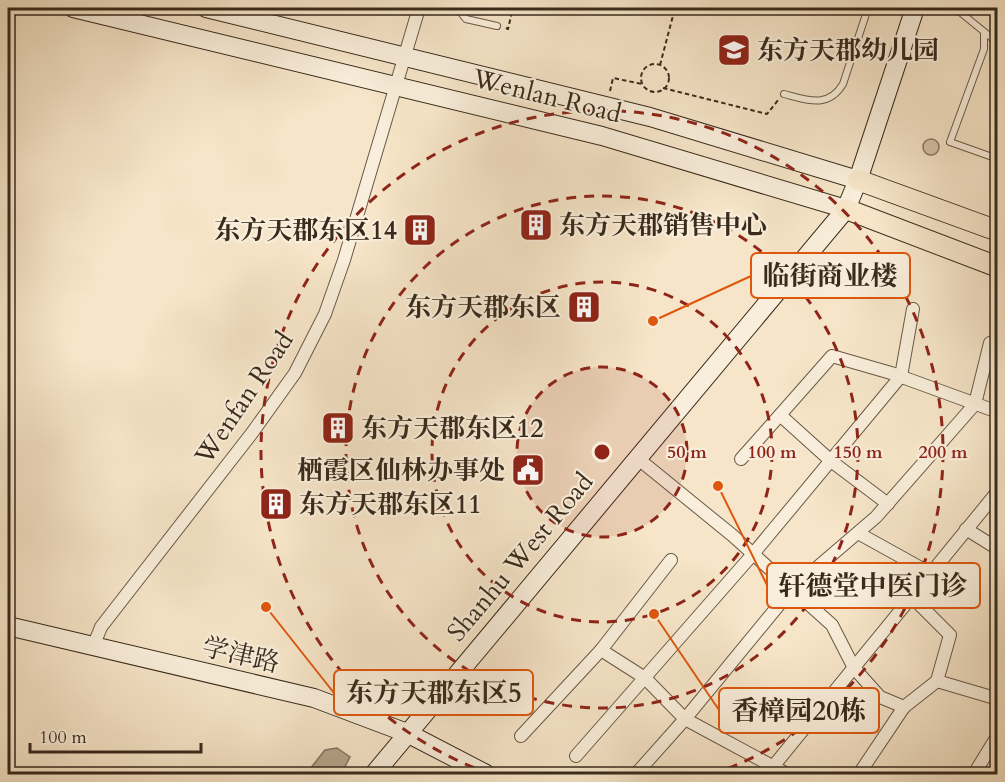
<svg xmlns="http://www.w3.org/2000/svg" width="1005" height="782" font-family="Cardo,'Noto Serif SC',serif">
	<rect width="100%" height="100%" fill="#f6e5c8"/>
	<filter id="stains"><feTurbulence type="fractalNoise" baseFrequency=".00333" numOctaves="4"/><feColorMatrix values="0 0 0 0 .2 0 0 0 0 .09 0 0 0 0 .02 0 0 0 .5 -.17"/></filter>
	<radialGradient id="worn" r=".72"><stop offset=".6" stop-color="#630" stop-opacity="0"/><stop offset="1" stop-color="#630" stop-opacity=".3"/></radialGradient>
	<!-- green -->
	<circle fill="#d6c5ab" stroke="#887864" stroke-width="1.5" cx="931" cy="147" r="8"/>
	<!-- water -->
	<path fill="#b6a58e" stroke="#847460" stroke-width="1.5" d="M337,748L350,757L341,774H306L325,750Z"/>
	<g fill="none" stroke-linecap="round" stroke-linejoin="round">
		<defs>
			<g id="lane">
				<path d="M457,8L466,19L497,26"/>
				<path d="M955,8L998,43"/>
				<path d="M984,32V49L950,142L998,159"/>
				<path d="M784,94C807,100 828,109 843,84L868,8"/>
			</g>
			<g id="street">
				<path d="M780,415L831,461L888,504"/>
				<path d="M636,457L732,535L832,625L854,668L880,697L904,707L937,681L998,699"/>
				<path d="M741,459L832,356L891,373L998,412"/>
				<path d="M966,529L998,549"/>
				<path d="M858,533L930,573"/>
				<path d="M911,596L950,635L937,681"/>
				<path d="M93,647L101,627L252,433L295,373L325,314L344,260L419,8"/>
				<path d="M601,650L645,678L685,719L787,774"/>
				<path d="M521,736L601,650L671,560"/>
				<path d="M576,756L753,554L901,376L913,309"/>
				<path d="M636,774L685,719L792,589L876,517L975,404L990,343"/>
				<path d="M767,774L998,491"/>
				<path d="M859,774L904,707"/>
				<path d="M974,774L998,735"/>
			</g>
			<g id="secondary">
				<path d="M73,8L602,136L846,209"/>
				<path d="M206,8L650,117L858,180"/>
				<path d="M8,626L314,698L407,733L486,774"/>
				<path d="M374,774L846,209L858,180L915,8"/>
			</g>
			<g id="primary">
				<path d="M858,180L998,231"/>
				<path d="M846,209L998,267"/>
			</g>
		</defs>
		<!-- lane casing -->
		<use href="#lane" stroke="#685947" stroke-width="8"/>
		<!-- street casing -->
		<use href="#street" stroke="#685947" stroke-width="14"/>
		<!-- secondary casing -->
		<use href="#secondary" stroke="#392a1c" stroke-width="20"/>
		<!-- primary casing -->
		<use href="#primary" stroke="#392a1c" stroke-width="22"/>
		<!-- path -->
		<g stroke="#392a1c" stroke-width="2" stroke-dasharray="4.5 3" stroke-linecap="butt">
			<path d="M730,8L740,10L743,8"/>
			<path d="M506,28L508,29L513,8"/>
			<circle cx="655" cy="78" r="14"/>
			<path d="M660,65L675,8"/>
			<path d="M663,88L767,114L779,99"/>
			<path d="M610,91L613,78L642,84"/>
		</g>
		<!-- lane -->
		<use href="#lane" stroke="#f9eedb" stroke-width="6"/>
		<!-- street -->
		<use href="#street" stroke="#f9eedb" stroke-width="12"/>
		<!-- secondary -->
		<use href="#secondary" stroke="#f9eedb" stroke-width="18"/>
		<!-- primary -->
		<use href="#primary" stroke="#f6e5c8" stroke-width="20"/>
	</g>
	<!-- distance rings -->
	<circle cx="602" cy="452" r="85" fill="#8f2418" fill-opacity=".12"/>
	<g fill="none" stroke="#8f2418" stroke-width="3" stroke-dasharray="10 8">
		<circle cx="602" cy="452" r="85"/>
		<circle cx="602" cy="452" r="170"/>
		<circle cx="602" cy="452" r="256"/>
		<path d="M491 774A341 341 0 1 1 713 774"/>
	</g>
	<!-- icons -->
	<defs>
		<symbol id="school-square" viewBox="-11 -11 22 22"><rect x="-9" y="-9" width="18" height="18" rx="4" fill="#8f2418" stroke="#f9eedb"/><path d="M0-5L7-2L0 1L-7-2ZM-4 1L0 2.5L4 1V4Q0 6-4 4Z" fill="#fff"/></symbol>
		<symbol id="building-square" viewBox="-11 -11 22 22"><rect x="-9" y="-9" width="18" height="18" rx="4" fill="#8f2418" stroke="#f9eedb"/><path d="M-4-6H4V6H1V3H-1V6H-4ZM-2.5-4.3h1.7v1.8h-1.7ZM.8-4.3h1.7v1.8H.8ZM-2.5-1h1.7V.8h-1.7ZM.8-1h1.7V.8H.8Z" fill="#fff"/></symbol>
		<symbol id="civic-square" viewBox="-11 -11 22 22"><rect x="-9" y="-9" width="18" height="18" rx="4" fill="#8f2418" stroke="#f9eedb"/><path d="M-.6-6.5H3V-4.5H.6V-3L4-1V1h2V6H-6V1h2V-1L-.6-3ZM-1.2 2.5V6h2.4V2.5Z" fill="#fff"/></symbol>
	</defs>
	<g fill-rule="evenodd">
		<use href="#school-square" x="715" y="31" width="38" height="38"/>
		<use href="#building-square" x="517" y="206" width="38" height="38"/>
		<use href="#building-square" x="401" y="211" width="38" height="38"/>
		<use href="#building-square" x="565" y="288" width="38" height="38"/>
		<use href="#building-square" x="319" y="409" width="38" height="38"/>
		<use href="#civic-square" x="509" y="451" width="38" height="38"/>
		<use href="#building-square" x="257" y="485" width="38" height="38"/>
	</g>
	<g text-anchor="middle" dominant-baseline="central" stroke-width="4.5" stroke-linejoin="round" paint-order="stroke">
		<!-- poi labels -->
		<g font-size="26" font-weight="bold" fill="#392a1c" stroke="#f9eedb" text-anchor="start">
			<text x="757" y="50">东方天郡幼儿园</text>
			<text x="559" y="225">东方天郡销售中心</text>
			<text x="397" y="230" text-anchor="end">东方天郡东区14</text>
			<text x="561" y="307" text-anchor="end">东方天郡东区</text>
			<text x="361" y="428">东方天郡东区12</text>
			<text x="505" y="470" text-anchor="end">栖霞区仙林办事处</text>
			<text x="299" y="504">东方天郡东区11</text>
		</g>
		<!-- street labels -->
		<g font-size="26" fill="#392a1c" stroke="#f9eedb">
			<text transform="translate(547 96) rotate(14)">Wenlan Road</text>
			<text transform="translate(244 398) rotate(-56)">Wenfan Road</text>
			<text transform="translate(520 557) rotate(-50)">Shanhu West Road</text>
			<text transform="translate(241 655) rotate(13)">学津路</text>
		</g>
	</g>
	<circle cx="602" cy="452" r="9" fill="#8f2418" stroke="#f9eedb" stroke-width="3"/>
	<g font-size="18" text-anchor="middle" font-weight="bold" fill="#8f2418" stroke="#f9eedb" stroke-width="4.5" stroke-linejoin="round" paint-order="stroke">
		<text x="687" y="458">50 m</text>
		<text x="772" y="458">100 m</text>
		<text x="858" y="458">150 m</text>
		<text x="943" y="458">200 m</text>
	</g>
	<!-- callouts -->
	<path fill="none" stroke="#df570d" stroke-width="2" d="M653 321L751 276M718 486L767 585M266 607L334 693M654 614L719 710"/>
	<g fill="#df570d" stroke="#f9eedb" stroke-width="2">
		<circle cx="653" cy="321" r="6"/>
		<circle cx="718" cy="486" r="6"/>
		<circle cx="266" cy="607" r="6"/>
		<circle cx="654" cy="614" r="6"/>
	</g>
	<g fill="#f9eedb" stroke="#df570d" stroke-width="2">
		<rect x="751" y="253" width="159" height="45" rx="6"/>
		<rect x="767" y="563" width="213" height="45" rx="6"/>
		<rect x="334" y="670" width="199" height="45" rx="6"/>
		<rect x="719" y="688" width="160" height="45" rx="6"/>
	</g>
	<g font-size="27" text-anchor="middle" font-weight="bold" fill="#392a1c">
		<text x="830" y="285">临街商业楼</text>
		<text x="873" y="595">轩德堂中医门诊</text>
		<text x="434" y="702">东方天郡东区5</text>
		<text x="799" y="720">香樟园20栋</text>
	</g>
	<!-- margin -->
	<rect width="1005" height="782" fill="none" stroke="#f6e5c8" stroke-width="30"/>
	<rect x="9" y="9" width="987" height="764" fill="none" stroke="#392a1c" stroke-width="3"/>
	<rect x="15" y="15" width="975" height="752" fill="none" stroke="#392a1c" stroke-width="1.5"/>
	<!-- scale -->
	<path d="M30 743v9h171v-9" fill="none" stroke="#392a1c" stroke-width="3"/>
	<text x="39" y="743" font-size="18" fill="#392a1c" stroke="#f9eedb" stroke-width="4.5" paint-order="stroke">100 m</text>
	<rect width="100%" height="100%" filter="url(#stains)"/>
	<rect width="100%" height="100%" fill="url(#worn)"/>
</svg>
